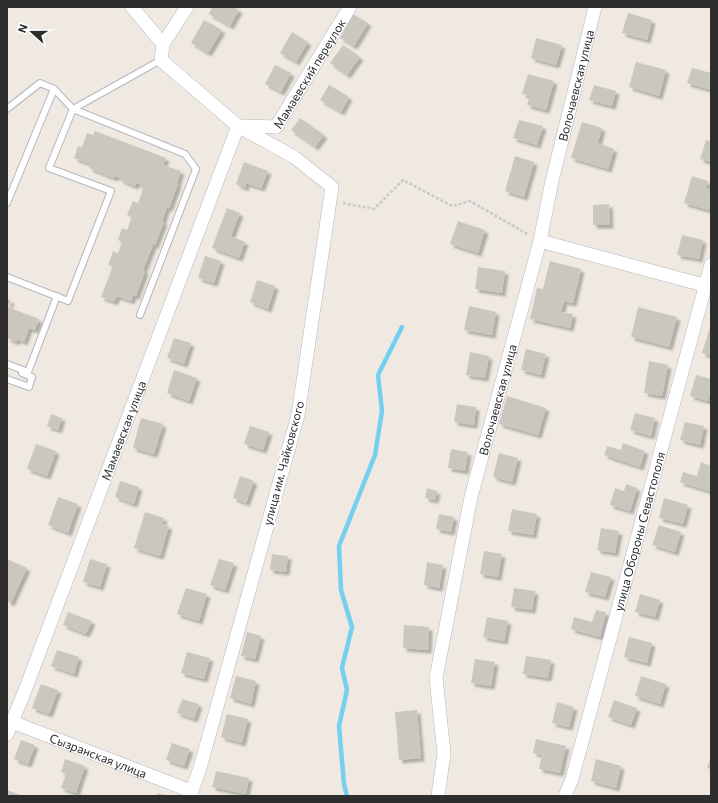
<svg xmlns="http://www.w3.org/2000/svg" width="718" height="803" font-family="Commissioner,sans-serif">
	<defs>
		<filter id="shadow"><feDropShadow dx="3.5" dy="3.5" stdDeviation="1" flood-color="#0004"/></filter>
	</defs>
	<rect width="100%" height="100%" fill="#efe9e1"/>
	<g fill="none" stroke-linecap="round" stroke-linejoin="round">
		<!-- stream -->
		<path stroke="#75cff0" stroke-width="4.5" d="M347,796L344,784L339,726L347,690L342,668L352,627L341,590L339,546L375,455L382,411L378,375L402,327"/>
	</g>
	<!-- building -->
	<g fill="#cbc7bf" filter="url(#shadow)">
		<path d="M212,7H234L239,10L230,26L209,14Z"/>
		<path d="M628,13L652,20L647,40L622,33Z"/>
		<path d="M353,14L368,23L354,46L340,38Z"/>
		<path d="M204,20L222,30L208,53L191,43Z"/>
		<path d="M292,32L308,42L296,62L280,53Z"/>
		<path d="M536,38L562,45L556,65L531,58Z"/>
		<path d="M343,45L360,57L347,75L330,63Z"/>
		<path d="M636,62L666,70L659,96L629,87Z"/>
		<path d="M275,65L291,73L281,92L265,84Z"/>
		<path d="M692,68L711,73V90L687,83Z"/>
		<path d="M528,74L554,81L546,110L527,105L530,96L522,94Z"/>
		<path d="M329,85L349,97L341,112L320,100Z"/>
		<path d="M594,85L616,91L612,106L589,100Z"/>
		<path d="M300,118L324,135L315,147L291,130Z"/>
		<path d="M519,120L543,126L537,145L513,138Z"/>
		<path d="M582,122L602,128L598,143L614,149L608,169L571,158Z"/>
		<path d="M95,131L166,158L163,165L181,171L177,183L178,184L169,208L167,207L162,221L164,222L155,245H153L143,270L145,271L136,296L133,295L131,301L117,296L114,302L101,297L113,266L108,265L113,251L118,253L122,242L118,240L122,228L127,230L132,217L127,215L133,201L138,203L143,189L139,187L141,184L136,183L135,186L120,180L121,178L115,176L114,178L89,168L90,164L74,158L78,146L82,147L87,133L93,135Z"/>
		<path d="M706,140L711,142V162L700,159Z"/>
		<path d="M515,156L534,162L524,197L505,191Z"/>
		<path d="M244,162L268,171L261,188L246,183L245,188L236,184Z"/>
		<path d="M692,176L708,181L706,188L711,190V203L709,210L684,203Z"/>
		<path d="M609,204L610,225H593V205Z"/>
		<path d="M227,208L240,213L231,236L245,242L239,258L212,248Z"/>
		<path d="M458,221L485,230L478,253L450,244Z"/>
		<path d="M682,235L703,240L699,259L677,255Z"/>
		<path d="M205,256L221,261L214,283L198,278Z"/>
		<path d="M550,261L581,269L573,303L564,301L561,312L573,314L570,328L530,319L537,288L543,289Z"/>
		<path d="M478,267L505,271L502,293L475,289Z"/>
		<path d="M257,280L275,286L268,309L250,302Z"/>
		<path d="M7,299L11,300L8,307L39,319L35,330L29,328L24,342L17,339L16,342L7,338Z"/>
		<path d="M469,306L496,312L492,335L464,330Z"/>
		<path d="M638,307L677,317L669,347L631,337Z"/>
		<path d="M711,324V356L702,353Z"/>
		<path d="M174,338L191,343L184,364L167,358Z"/>
		<path d="M526,349L546,354L541,375L521,370Z"/>
		<path d="M470,352L489,356L485,378L466,375Z"/>
		<path d="M649,361L668,365L662,396L644,393Z"/>
		<path d="M174,370L197,378L189,401L167,393Z"/>
		<path d="M696,375L711,379V391L708,401L690,396Z"/>
		<path d="M507,396L546,408L538,435L499,424Z"/>
		<path d="M457,404L476,407L474,425L454,422Z"/>
		<path d="M635,413L655,418L651,436L630,430Z"/>
		<path d="M51,414L62,418L58,430L47,426Z"/>
		<path d="M141,418L163,424L154,454L133,448Z"/>
		<path d="M685,422L704,426L700,445L680,440Z"/>
		<path d="M250,426L269,432L263,450L244,444Z"/>
		<path d="M623,443L645,451L640,467L604,455L607,446L621,450Z"/>
		<path d="M36,444L56,451L47,476L27,469Z"/>
		<path d="M451,449L468,452L465,471L448,468Z"/>
		<path d="M499,453L518,458L512,482L493,477Z"/>
		<path d="M701,462L711,466V483L709,491L680,482L683,472L697,476Z"/>
		<path d="M240,476L254,481L246,503L233,498Z"/>
		<path d="M120,481L139,487L134,504L115,497Z"/>
		<path d="M626,484L637,488L630,511L610,505L615,488L624,491Z"/>
		<path d="M427,488L437,491L435,500L425,498Z"/>
		<path d="M58,497L78,504L68,533L48,525Z"/>
		<path d="M664,498L688,505L683,524L659,518Z"/>
		<path d="M512,509L537,514L533,535L508,531Z"/>
		<path d="M145,512L164,518L162,524L169,526L160,556L134,548Z"/>
		<path d="M439,514L454,517L451,532L436,529Z"/>
		<path d="M659,525L681,532L675,552L652,545Z"/>
		<path d="M601,528L619,531L615,553L597,550Z"/>
		<path d="M484,551L502,554L498,577L480,574Z"/>
		<path d="M272,554L288,556L286,572L270,570Z"/>
		<path d="M7,559L27,568L11,603L7,601Z"/>
		<path d="M90,559L107,564L100,587L83,582Z"/>
		<path d="M219,559L234,563L225,590L210,585Z"/>
		<path d="M427,562L443,565L439,588L424,585Z"/>
		<path d="M591,572L611,577L605,597L585,592Z"/>
		<path d="M186,588L207,594L199,621L177,614Z"/>
		<path d="M514,588L535,591L532,610L511,607Z"/>
		<path d="M640,594L660,600L655,617L635,612Z"/>
		<path d="M596,610L606,612L600,637L571,629L574,617L592,622Z"/>
		<path d="M68,612L92,621L86,634L63,625Z"/>
		<path d="M487,617L508,621L504,641L483,637Z"/>
		<path d="M404,625L429,627L428,650L403,648Z"/>
		<path d="M247,632L261,636L255,659L241,656Z"/>
		<path d="M629,637L652,643L647,663L624,657Z"/>
		<path d="M57,650L79,657L74,674L51,666Z"/>
		<path d="M187,652L210,658L204,679L181,673Z"/>
		<path d="M526,656L551,660L548,678L523,674Z"/>
		<path d="M475,659L495,662L491,686L471,683Z"/>
		<path d="M236,676L256,681L251,704L230,698Z"/>
		<path d="M641,676L666,684L660,704L635,696Z"/>
		<path d="M41,684L58,690L49,714L32,708Z"/>
		<path d="M182,699L199,704L194,719L177,713Z"/>
		<path d="M614,700L637,708L631,725L608,717Z"/>
		<path d="M557,702L574,707L569,727L552,723Z"/>
		<path d="M417,710L421,758L399,760L395,712Z"/>
		<path d="M227,714L248,719L242,743L221,737Z"/>
		<path d="M536,739L566,746L560,773L539,769L542,755L533,753Z"/>
		<path d="M21,740L35,745L28,764L14,759Z"/>
		<path d="M172,743L190,749L184,766L166,760Z"/>
		<path d="M711,757V769L707,768Z"/>
		<path d="M65,759L85,766L76,793L61,788L66,774L61,772Z"/>
		<path d="M596,759L621,766L616,788L591,781Z"/>
		<path d="M216,771L249,778L246,794L212,787Z"/>
		<path d="M7,790L23,796H7Z"/>
		<path d="M157,793L168,796H157Z"/>
	</g>
	<g fill="none" stroke-linecap="round" stroke-linejoin="round">
		<defs>
			<g id="service">
				<path d="M54,89L73,109L185,154L196,169L140,315"/>
				<path d="M7,109L40,83L54,89L7,203"/>
				<path d="M7,277L68,301L111,191L49,168L73,109L161,60"/>
				<path d="M7,364L28,372L57,296"/>
				<path d="M7,379L29,387L32,377L22,373"/>
			</g>
			<g id="minor">
				<path d="M132,7L163,44"/>
				<path d="M187,7L163,44L161,60L238,126L294,157L332,187L298,415L200,768L190,796"/>
				<path id="s1" d="M241,126L276,127L350,7"/>
				<path d="M540,241L711,287"/>
				<path id="s2" d="M7,720L191,791"/>
				<path id="s3" d="M7,734L24,693L238,126"/>
				<path id="s4" d="M438,796L444,753L436,678L471,497L540,241L552,181L595,7"/>
				<path id="s5" d="M565,796L572,779L711,265"/>
			</g>
		</defs>
		<!-- service casing -->
		<use href="#service" stroke="#b4b7c1" stroke-width="8"/>
		<!-- minor casing -->
		<use href="#minor" stroke="#b4b7c1" stroke-width="14"/>
		<!-- path -->
		<path stroke="#c9c9c9" stroke-width="2.5" stroke-dasharray="3 2" stroke-linecap="butt" d="M343,203L374,209L403,180L452,206L470,201L529,235"/>
		<!-- service -->
		<use href="#service" stroke="#fff" stroke-width="6"/>
		<!-- minor -->
		<use href="#minor" stroke="#fff" stroke-width="13"/>
	</g>
	<g text-anchor="middle" dominant-baseline="central" stroke-width="4" stroke-linejoin="round" paint-order="stroke">
		<!-- street labels -->
		<g font-size="12" fill="#2e2e2e" stroke="#fff">
			<text stroke="none"><textPath href="#s1" startOffset="98">Мамаевский переулок</textPath></text>
			<text stroke="none"><textPath href="#s4" startOffset="728">Волочаевская улица</textPath></text>
			<text stroke="none"><textPath href="#s4" startOffset="404">Волочаевская улица</textPath></text>
			<text stroke="none"><textPath href="#s3" startOffset="325">Мамаевская улица</textPath></text>
			<text transform="translate(283 463) rotate(-75)">улица им. Чайковского</text>
			<text stroke="none"><textPath href="#s5" startOffset="275">улица Обороны Севастополя</textPath></text>
			<text stroke="none"><textPath href="#s2" startOffset="98">Сызранская улица</textPath></text>
		</g>
	</g>
	<!-- border -->
	<rect width="718" height="803" fill="none" stroke="#2e2e2e" stroke-width="16"/>
	<!-- north arrow -->
	<g transform="translate(32 32) rotate(291)" stroke="#ffffff" stroke-width="3" paint-order="stroke">
	<path d="M0-3L7 15L0 10L-7 15Z" fill="#2e2e2e"/>
	<text y="-6" font-size="11" font-weight="bold" text-anchor="middle" fill="#2e2e2e">N</text>
	</g>
</svg>
